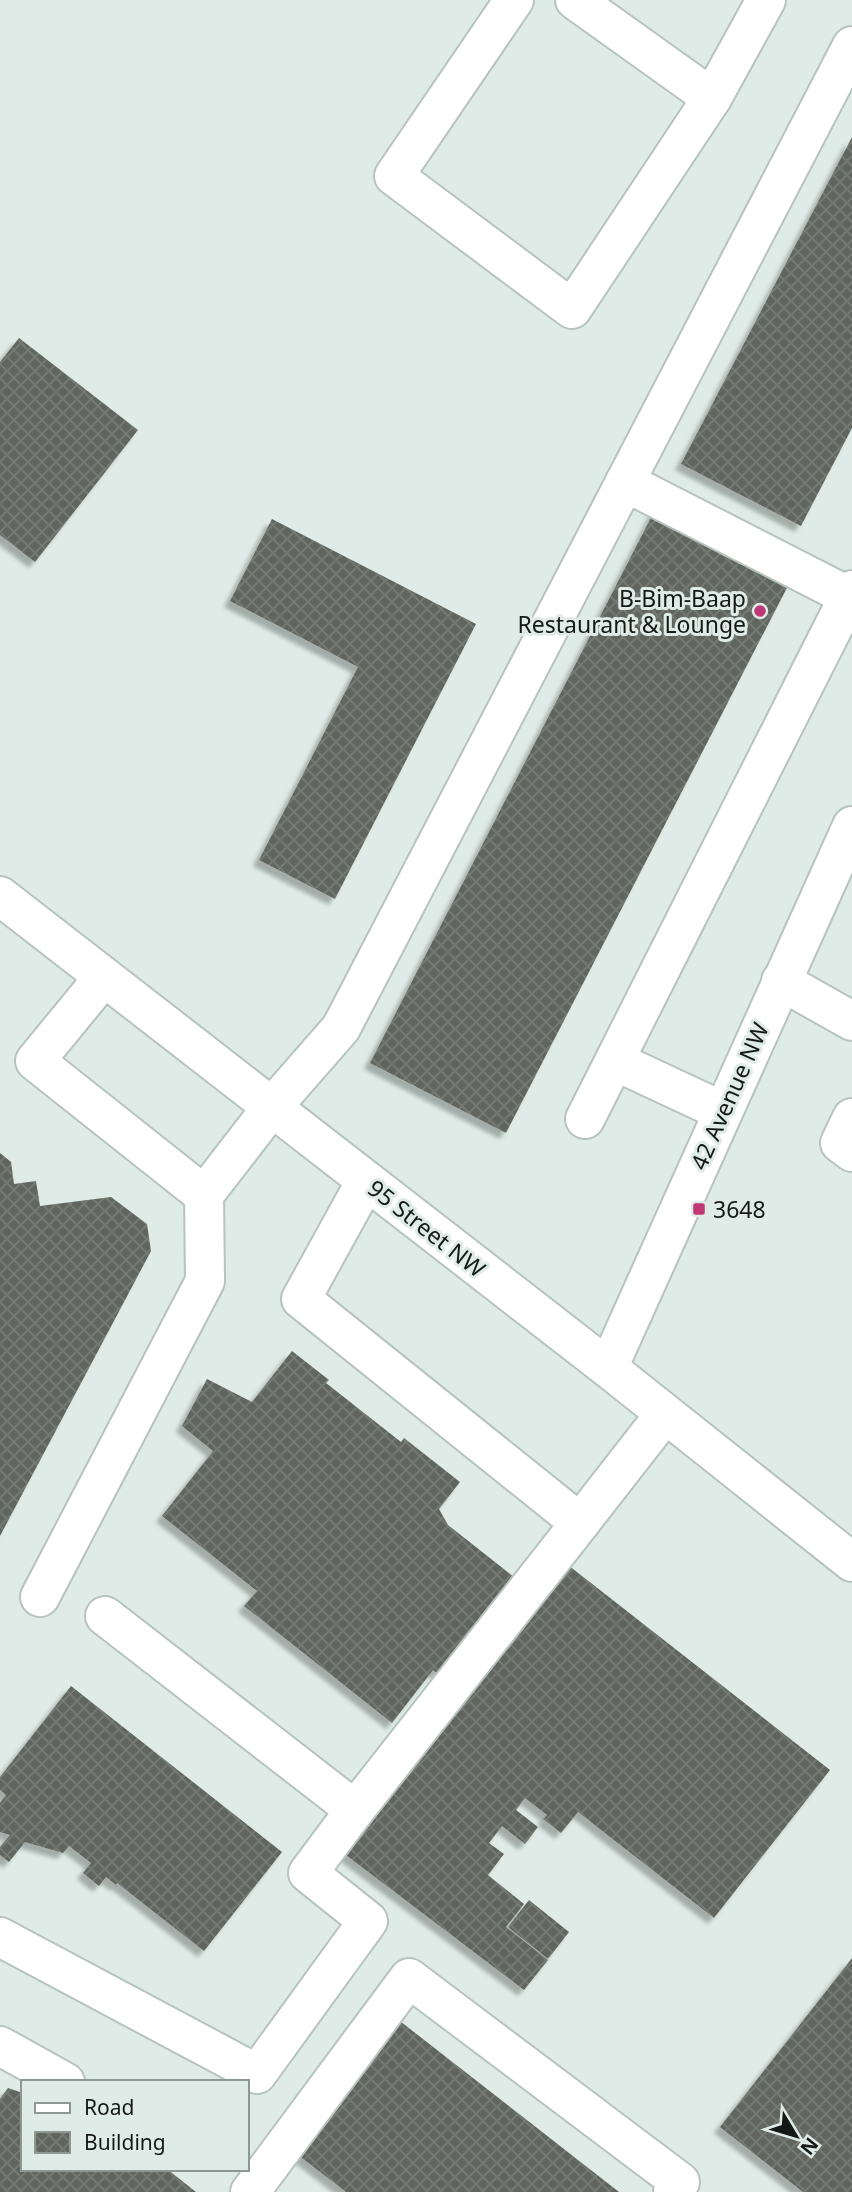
<svg xmlns="http://www.w3.org/2000/svg" width="852" height="2192" font-family="'Noto Sans',sans-serif">
	<defs>
		<pattern id="building-cross-hatch" width="8" height="8" patternUnits="userSpaceOnUse" patternTransform="scale(1.75)"><rect width="8" height="8" fill="#60665e"/><path d="M0 0l8 8M0 8l8-8" fill="none" stroke="#767b75"/></pattern>
		<filter id="shadow"><feDropShadow dx="-6" dy="6" stdDeviation="2" flood-color="#0004"/></filter>
	</defs>
	<rect width="100%" height="100%" fill="#deebe6"/>
	<!-- building -->
	<g fill="url(#building-cross-hatch)" filter="url(#shadow)">
		<path d="M852,137V428L801,526L681,464Z"/>
		<path d="M19,338L138,430L35,562L0,535V362Z"/>
		<path d="M656,508L792,578L506,1133L370,1063Z"/>
		<path d="M272,519L476,624L335,899L259,860L358,667L230,601Z"/>
		<path d="M0,1153L11,1162L14,1184L36,1181L40,1206L111,1197L147,1224L151,1251L0,1536Z"/>
		<path d="M292,1351L329,1380L326,1383L401,1442L404,1438L460,1482L439,1509L448,1525L514,1577L438,1674L433,1670L392,1723L244,1606L257,1591L162,1516L213,1451L182,1426L207,1379L252,1402Z"/>
		<path d="M568,1565L830,1770L714,1918L578,1812L561,1833L543,1819L547,1815L525,1798L516,1810L538,1827L525,1844L502,1826L489,1843L504,1854L488,1875L524,1904L506,1927L548,1960L524,1990L342,1852Z"/>
		<path d="M71,1686L282,1852L204,1951L117,1883L116,1885L106,1877L99,1886L83,1873L91,1863L69,1846L63,1853L25,1842L9,1862L0,1855V1847L10,1835L0,1832V1803L6,1795L0,1790V1777Z"/>
		<path d="M529,1900L569,1932L548,1959L508,1927Z"/>
		<path d="M852,1958V2192H803L720,2127Z"/>
		<path d="M396,2018L619,2192H346L293,2151Z"/>
		<path d="M8,2088L23,2093V2169H167L196,2192H0V2099Z"/>
	</g>
	<g fill="none" stroke-linecap="round" stroke-linejoin="round">
		<defs>
			<g id="minor">
				<path d="M514,0L394,176L572,309L712,98L766,0"/>
				<path d="M575,0L712,98"/>
				<path d="M625,482L852,598"/>
				<path d="M0,896L608,1368L852,1562"/>
				<path d="M104,977L35,1061L204,1195"/>
				<path d="M781,981L852,1021"/>
				<path d="M615,1061L722,1111"/>
				<path d="M852,1118L840,1143L852,1152"/>
				<path d="M585,1119L852,590"/>
				<path d="M366,1181L301,1299L580,1523L665,1414"/>
				<path d="M608,1368L852,826"/>
				<path d="M40,1597L205,1281L204,1195L272,1107L341,1028L852,46"/>
				<path d="M105,1616L355,1810L580,1523"/>
				<path d="M0,1937L257,2074L368,1921L308,1873L355,1810"/>
				<path d="M0,2046L65,2082"/>
				<path d="M250,2192L409,1978L680,2182L673,2192"/>
			</g>
		</defs>
		<!-- minor casing -->
		<use href="#minor" stroke="#b6c3be" stroke-width="42"/>
		<!-- minor -->
		<use href="#minor" stroke="#fff" stroke-width="38"/>
	</g>
	<!-- markers -->
	<g fill="#bf3774" stroke="#deebe6" stroke-width="2.5">
		<circle cx="760" cy="611" r="7"/>
		<rect x="692" y="1202" width="14" height="14" rx="3.5"/>
	</g>
	<g text-anchor="middle" dominant-baseline="central" stroke-width="6" stroke-linejoin="round" paint-order="stroke">
		<!-- poi labels -->
		<g font-size="23" fill="#141917" stroke="#deebe6" text-anchor="end">
			<text x="746" y="598">B-Bim-Baap<tspan x="746" dy="26">Restaurant &amp; Lounge</tspan></text>
			<text x="713" y="1209" text-anchor="start">3648</text>
		</g>
		<!-- street labels -->
		<g font-size="23" fill="#141917" stroke="#deebe6">
			<text transform="translate(729 1096) rotate(-66)">42 Avenue NW</text>
			<text transform="translate(427 1228) rotate(38)">95 Street NW</text>
		</g>
	</g>
	<!-- legend -->
	<rect x="21" y="2080" width="228" height="91" fill="#deebe6" stroke="#8d9793" stroke-width="2"/>
	<rect x="35" y="2103" width="35" height="10" fill="#ffffff" stroke="#8d9793" stroke-width="2"/>
	<text x="84" y="2115" font-size="21" fill="#141917">Road</text>
	<rect x="35" y="2132" width="35" height="21" fill="url(#building-cross-hatch)" stroke="#8d9793" stroke-width="2"/>
	<text x="84" y="2150" font-size="21" fill="#141917">Building</text>
	<!-- north arrow -->
	<g transform="translate(796 2136) rotate(128)" stroke="#deebe6" stroke-width="5" paint-order="stroke">
	<path d="M0-5L12 26L0 18L-12 26Z" fill="#141917"/>
	<text y="-10" font-size="19" font-weight="bold" text-anchor="middle" fill="#141917">N</text>
	</g>
</svg>
